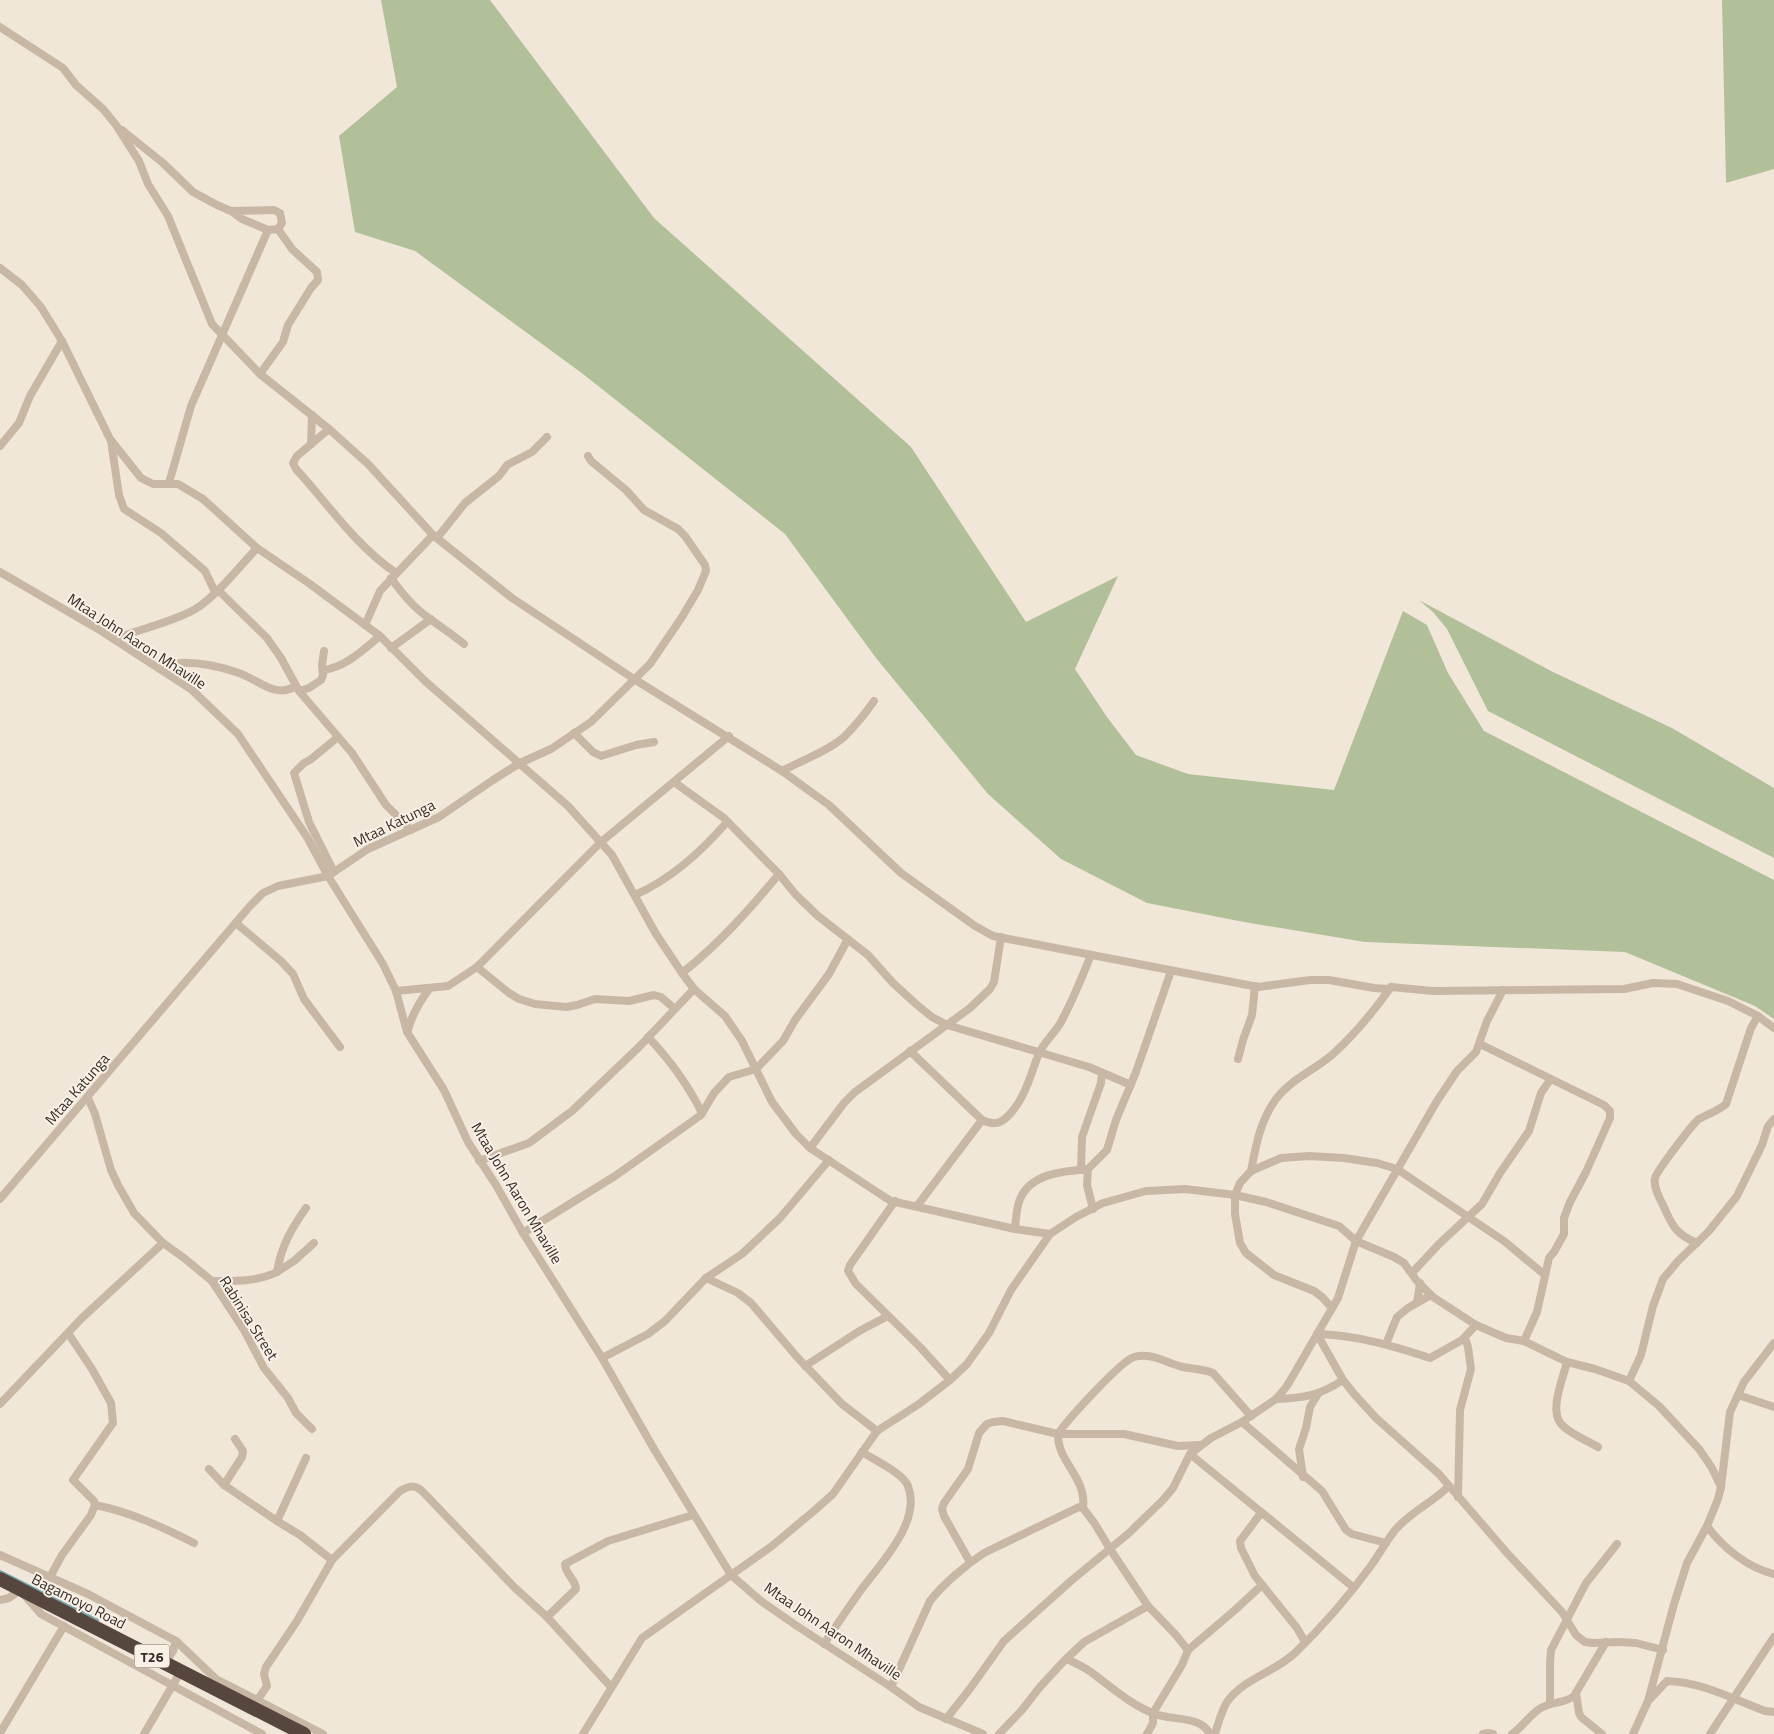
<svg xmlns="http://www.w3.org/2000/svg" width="1774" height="1734" font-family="'Titillium Web',sans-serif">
	<rect width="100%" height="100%" fill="#f1e7d9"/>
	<!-- green -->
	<g fill="#b2c099">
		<path d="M381,0H490L654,218L911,447L1026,622L1118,576L1075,669L1107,717L1136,755L1188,774L1334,790L1403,611L1427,625L1448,673L1484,731L1774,880V1019L1755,1006L1625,952L1365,942L1244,922L1147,903L1061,859L988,794L876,658L785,534L583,374L415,251L355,232L339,136L397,87Z"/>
		<path d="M1722,0H1774V169L1726,183Z"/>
		<path d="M1419,600L1551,671L1672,728L1774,788V858L1488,711L1447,629L1433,612Z"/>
	</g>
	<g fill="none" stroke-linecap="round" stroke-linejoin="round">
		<!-- stream -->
		<path stroke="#78aaae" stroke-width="2.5" d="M0,1571L98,1620"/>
		<!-- street -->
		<g stroke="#c9b7a5" stroke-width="8">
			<path d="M0,27L63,68L76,85L103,109L116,125L139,161L148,184L168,216L212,324L260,374L329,429L368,464L433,535L512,598L634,679L782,771L829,805L901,873L975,926L993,936L1258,987L1310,980H1329L1374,988L1388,989L1391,987L1433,991L1624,989L1653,983L1677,984L1728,1001L1758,1016L1774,1028"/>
			<path d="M122,130L163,163L193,192L217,205L231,211L242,219L268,230L278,229L282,223L280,213L274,210L231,211"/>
			<path d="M0,268L22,285L41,307L62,341L110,439L141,478L153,484H178L203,499L257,548L310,584L380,636L425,681L568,806L612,855L656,934L682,973L694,989L725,1016L742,1041L772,1102L796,1134L810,1148L883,1196L891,1201L1015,1229L1050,1234"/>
			<path d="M260,374L283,342L288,325L311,288L318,280L317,272L292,249L278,229"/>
			<path d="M329,429L297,456L293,463L296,469C328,504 356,546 396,573"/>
			<path d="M111,441L119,495L124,509L161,533L205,571L215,592"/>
			<path d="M311,444L312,415"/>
			<path d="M0,446L19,423L30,396L62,341"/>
			<path d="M169,483L191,406L268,230"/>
			<path d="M437,538L465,503L499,476L507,465L532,452L547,437"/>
			<path d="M0,572L98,629L192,690L238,734L307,837L328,876L383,964L396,991L407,1032L444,1090L468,1142L496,1185L523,1233L602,1358L654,1449L731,1575L761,1601L797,1626L891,1687L919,1707L983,1734"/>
			<path d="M391,578C401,592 412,606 426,616C439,626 452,634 464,644"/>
			<path d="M218,590L267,638L281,658L299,691L352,753L386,805L411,830"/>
			<path d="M365,625L380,591L433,535"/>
			<path d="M114,639C138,630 180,620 200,606C222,590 239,567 257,548"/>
			<path d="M391,648L431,619"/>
			<path d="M160,669C166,667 173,663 179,663C198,662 221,667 239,673C259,680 275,699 296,686"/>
			<path d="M324,670C346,667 363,650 380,636"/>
			<path d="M299,691L309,688L321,680L323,675L322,665L324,651"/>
			<path d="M574,733L593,752L601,756L636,745L654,742"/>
			<path d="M782,771C801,761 828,751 844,737C855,726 865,714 874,701"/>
			<path d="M674,782L724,818L779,874L796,895L818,916L868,955L893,983L916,1004L932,1017L947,1025L1089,1067L1131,1085"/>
			<path d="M334,872L309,822L294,773L304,763L310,760L338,737"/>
			<path d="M635,895C671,879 702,851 727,822"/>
			<path d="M236,923L281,961L293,974L304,999L340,1047"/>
			<path d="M477,967L509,993L519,999L535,1004L566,1007L577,1005L595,999L629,1001L654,995L661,997L675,1009"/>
			<path d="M682,973C719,944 749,910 779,874"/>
			<path d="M396,991L448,986L477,967L601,842L729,736"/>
			<path d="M408,1030C412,1015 420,1001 429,989"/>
			<path d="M648,1037C670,1060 688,1085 702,1113"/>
			<path d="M1480,1044L1604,1105L1610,1111V1118L1586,1172L1570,1202L1564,1218V1234L1554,1252L1549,1258L1537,1312L1524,1341"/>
			<path d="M910,1051L982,1120C991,1124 998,1125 1006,1118C1025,1100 1030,1076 1039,1053C1044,1042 1055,1033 1061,1022C1073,1000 1082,977 1091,955"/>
			<path d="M1238,1059L1243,1040L1252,1015L1255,986"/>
			<path d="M88,1098L95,1114L111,1170L118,1185L134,1213L163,1243L184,1258L212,1281L244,1330L264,1368L288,1398L296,1413L312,1429"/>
			<path d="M810,1148L844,1103L855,1092L970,1008L990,989L994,982L1001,937"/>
			<path d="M479,1161L529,1143L572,1111L639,1047L694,989"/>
			<path d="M1081,1170L1082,1137L1101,1083L1102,1073"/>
			<path d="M1251,1171C1256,1145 1260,1121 1276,1099C1291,1079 1315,1070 1333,1054C1355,1034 1374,1011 1391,987"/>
			<path d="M0,1199L250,906L263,893L278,886L328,876L368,849L439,817L493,780L520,763L551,749L591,722L650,664L682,617L698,590L706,571L705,565L685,536L678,529L644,510L626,490L591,461L588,456"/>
			<path d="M895,1201L850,1265L848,1271L856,1284L920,1347L950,1380"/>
			<path d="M917,1206L982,1120"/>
			<path d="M1093,1209L1087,1185L1088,1169L1107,1150L1116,1120L1136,1072L1171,971"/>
			<path d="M1015,1229C1016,1220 1016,1208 1020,1199C1031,1173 1064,1171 1088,1169"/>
			<path d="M523,1233L615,1176L701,1115L714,1093L729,1077L756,1069L783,1041L795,1020L829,974L848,939"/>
			<path d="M1697,1243C1677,1235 1672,1226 1664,1207C1660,1199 1653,1187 1655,1178C1656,1172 1694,1122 1699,1119C1708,1114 1718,1111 1726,1104L1751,1028L1758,1016"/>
			<path d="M277,1272L294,1261L314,1243"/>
			<path d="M1412,1273L1439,1244L1482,1204L1500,1173L1529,1131L1541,1093L1550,1080"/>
			<path d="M706,1278L738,1293L751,1303L797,1357L842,1404L877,1431"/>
			<path d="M212,1281C234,1281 257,1282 277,1272C281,1247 291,1229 306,1208"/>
			<path d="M1417,1303L1420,1283"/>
			<path d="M1332,1308L1322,1297L1314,1291L1274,1275L1246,1253L1240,1243L1235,1214V1195L1240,1183L1251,1171L1281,1158L1309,1156L1344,1158L1377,1163L1397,1169L1504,1241L1545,1275"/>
			<path d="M1317,1334L1343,1380L1355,1395L1376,1418L1439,1474L1507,1553L1562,1612L1576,1635L1585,1642L1593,1643L1619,1642L1636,1643L1663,1650"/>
			<path d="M1317,1334C1356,1335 1393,1346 1430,1358L1462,1340L1476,1325"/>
			<path d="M1386,1344L1397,1317L1408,1308L1431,1295"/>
			<path d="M602,1358L648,1334L665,1321L706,1278L742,1254L780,1218L829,1160"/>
			<path d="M1567,1362C1563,1379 1549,1410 1561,1424C1570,1434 1586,1440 1598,1447"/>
			<path d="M805,1366L861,1330L888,1316"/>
			<path d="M1629,1381L1641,1355L1653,1306L1663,1279L1678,1261L1709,1231L1737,1196L1762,1145L1768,1126L1774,1119"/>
			<path d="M1738,1395L1774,1407"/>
			<path d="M1276,1399C1303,1398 1319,1396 1343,1380"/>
			<path d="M0,1404L82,1318L163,1243"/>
			<path d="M1242,1422L1322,1491L1346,1530L1352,1534L1386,1543"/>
			<path d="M1190,1454L1353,1587"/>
			<path d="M209,1469L224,1485L277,1521L300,1535L332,1560"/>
			<path d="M1303,1477L1299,1449L1306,1428L1310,1407L1318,1394"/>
			<path d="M224,1485L242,1457L243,1451L235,1439"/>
			<path d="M1458,1497L1460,1410L1471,1369L1468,1347L1465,1338"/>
			<path d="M95,1505C131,1512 162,1527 194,1543"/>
			<path d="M1083,1508C1087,1477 1057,1462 1058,1434C1067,1420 1121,1361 1134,1357C1151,1352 1167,1363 1183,1367C1193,1369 1203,1369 1213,1373L1251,1416"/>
			<path d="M1261,1513L1240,1541L1241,1548L1255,1576L1297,1628L1305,1642"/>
			<path d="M277,1521L306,1458"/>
			<path d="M1707,1526C1722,1547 1748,1568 1774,1574"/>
			<path d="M0,1555L88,1594L176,1641L173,1651L165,1663"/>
			<path d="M970,1562L944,1516L942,1509L944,1503L968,1469L979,1433L987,1424L993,1422L1003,1421L1058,1434H1124L1178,1446L1200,1445"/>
			<path d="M50,1577L62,1555L91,1515L95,1505L94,1501L73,1480L113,1423L111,1403L92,1369L68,1333"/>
			<path d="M0,1600L9,1598L20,1590L41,1614L262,1734"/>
			<path d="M547,1617L576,1589C576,1580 565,1574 565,1564L567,1563L608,1541L693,1515"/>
			<path d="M176,1641L216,1679L323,1734"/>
			<path d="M824,1644C836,1626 848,1608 861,1590C880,1564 922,1522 908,1486C903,1473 874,1460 862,1452"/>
			<path d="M1067,1659C1075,1663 1084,1667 1091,1672C1111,1687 1131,1705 1155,1714C1173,1721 1200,1715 1210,1734"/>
			<path d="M891,1687L930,1601C943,1584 966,1565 984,1553L1079,1507L1083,1508L1095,1524L1110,1549L1148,1606L1175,1634L1188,1650"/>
			<path d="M1576,1693L1579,1713L1581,1717L1602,1734"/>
			<path d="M1649,1700L1667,1681C1702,1682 1733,1699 1765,1711L1774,1712"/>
			<path d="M1550,1703V1664L1551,1650L1586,1583L1617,1544"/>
			<path d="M252,1708L267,1686L264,1674L266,1667L297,1621L332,1560L400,1491C409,1486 414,1484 423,1492L514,1587L547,1617L611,1687"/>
			<path d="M946,1719L969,1690L1004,1641L1072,1580L1129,1533L1163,1500L1173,1488L1190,1454L1211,1438L1242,1422L1276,1399L1287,1386L1338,1298L1356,1241L1437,1101L1457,1071L1476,1052L1487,1021L1503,990"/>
			<path d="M0,1733L64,1626"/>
			<path d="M144,1734L181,1671"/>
			<path d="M583,1734L642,1638L772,1546L815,1510L833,1494L877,1431L919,1404L950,1380L967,1364L989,1333L1011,1290L1050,1234L1076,1217L1103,1203L1146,1191L1185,1189L1235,1195L1266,1202L1339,1226L1356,1241L1394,1257L1404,1263L1417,1281L1433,1297L1476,1325L1506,1338L1524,1341L1567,1362L1595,1369L1629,1381L1659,1406L1699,1449L1712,1468L1721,1487"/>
			<path d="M999,1734L1022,1710L1040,1687L1062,1663L1084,1642L1148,1606"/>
			<path d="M1147,1734L1153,1723V1713L1182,1665L1188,1650L1235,1610L1262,1585"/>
			<path d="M1215,1734C1218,1724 1221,1712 1227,1702C1243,1679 1275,1672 1295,1653C1322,1627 1348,1597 1370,1567C1379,1555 1386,1541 1396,1529C1411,1512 1433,1502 1449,1486"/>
			<path d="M1483,1734L1488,1733L1493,1734"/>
			<path d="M1512,1734C1523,1727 1530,1714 1541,1708C1552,1701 1564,1704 1574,1696L1606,1642"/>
			<path d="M1633,1734L1648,1701L1674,1604L1687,1563L1707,1526L1718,1499L1721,1487L1730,1412L1744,1382L1774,1343"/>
			<path d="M1710,1734L1774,1637"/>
		</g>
		<!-- highway -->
		<path stroke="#56463e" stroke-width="14" d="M0,1579L304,1734"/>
	</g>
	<g text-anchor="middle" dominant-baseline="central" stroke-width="4" stroke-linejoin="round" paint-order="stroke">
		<!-- shield labels -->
		<rect fill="#f9f1e5" stroke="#706760" stroke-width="1" x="134.5" y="1644.5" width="35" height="23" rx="4"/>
		<g font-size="14" font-weight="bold" fill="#352c27">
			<text x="152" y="1656">T26</text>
		</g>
		<!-- street labels -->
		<g font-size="15" fill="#352c27" stroke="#f9f1e5">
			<text transform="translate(137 641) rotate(33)">Mtaa John Aaron Mhaville</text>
			<text transform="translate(394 823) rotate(-26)">Mtaa Katunga</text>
			<text transform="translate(77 1089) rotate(-49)">Mtaa Katunga</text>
			<text transform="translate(517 1193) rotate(59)">Mtaa John Aaron Mhaville</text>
			<text transform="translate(249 1318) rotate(58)">Rabinisa Street</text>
			<text transform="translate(79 1601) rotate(27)">Bagamoyo Road</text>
			<text transform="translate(833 1631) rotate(34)">Mtaa John Aaron Mhaville</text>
		</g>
	</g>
</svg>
